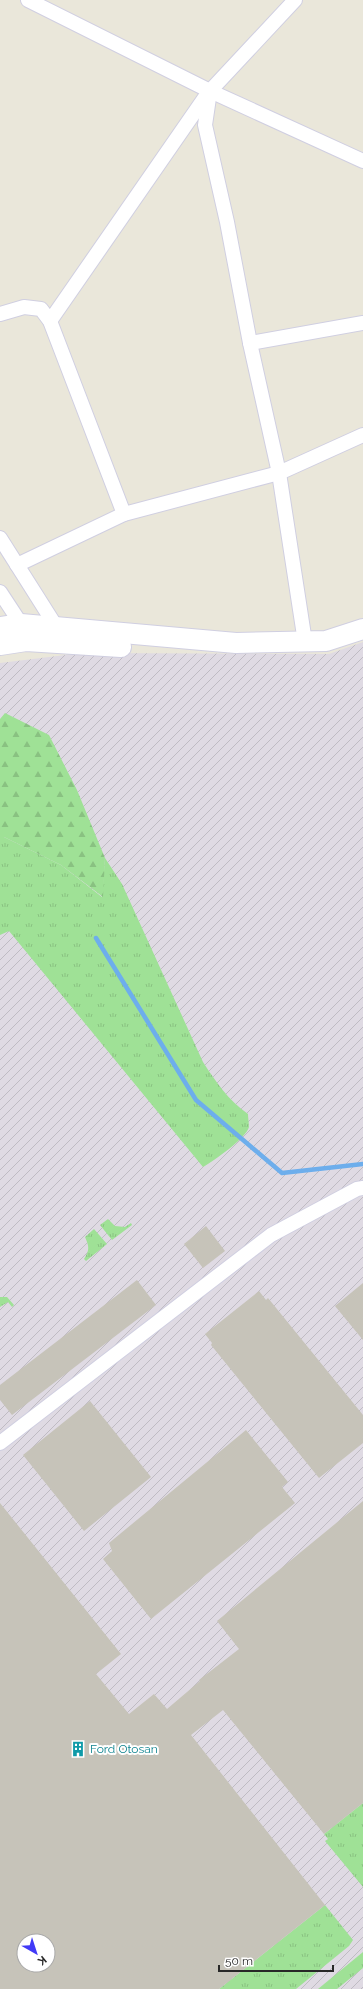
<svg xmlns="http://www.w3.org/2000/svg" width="363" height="1989" font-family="Raleway,sans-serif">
	<defs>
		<pattern id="industrial-furrows" width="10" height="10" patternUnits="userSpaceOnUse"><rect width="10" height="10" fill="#dfdae3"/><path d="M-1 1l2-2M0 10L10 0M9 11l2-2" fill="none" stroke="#bfbbc3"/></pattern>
		<pattern id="grass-tufts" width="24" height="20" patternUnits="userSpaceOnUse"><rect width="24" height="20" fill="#9fe196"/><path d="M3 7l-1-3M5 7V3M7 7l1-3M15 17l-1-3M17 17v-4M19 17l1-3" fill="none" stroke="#89c181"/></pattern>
		<pattern id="forest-firs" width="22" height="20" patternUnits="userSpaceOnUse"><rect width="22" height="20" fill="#9fe196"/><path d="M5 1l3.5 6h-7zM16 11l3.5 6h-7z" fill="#89c181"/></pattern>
	</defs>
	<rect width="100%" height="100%" fill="#eae7da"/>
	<!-- industrial -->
	<path fill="url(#industrial-furrows)" fill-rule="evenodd" d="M363,642V1989H0V663L82,653L329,654ZM24,1941H48V1965H24Z"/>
	<!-- grass -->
	<g fill="url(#grass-tufts)">
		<path d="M0,837H4L61,865L102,897L105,858L122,884L203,1062C216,1082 228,1100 248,1114C248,1117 249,1123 249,1127C246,1138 214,1161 203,1167L9,931L0,935Z"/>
		<path d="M108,1219L115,1226L125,1227L131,1223L132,1225L112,1240L100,1225Z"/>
		<path d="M94,1229L107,1244L86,1261L84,1259C90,1250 89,1246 85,1237Z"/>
		<path d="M0,1297H7L14,1305L12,1307L8,1302L0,1307Z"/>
		<path d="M363,1803V1887L325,1841L328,1839L324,1834Z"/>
		<path d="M325,1905L353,1940L349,1946L296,1989H219Z"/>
		<path d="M363,1952V1968L337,1989H318Z"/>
	</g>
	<!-- forest -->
	<path fill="url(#forest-firs)" d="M5,713L49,735L77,790L105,858L103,897L61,865L4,837H0V719Z"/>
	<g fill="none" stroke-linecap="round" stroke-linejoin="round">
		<!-- stream -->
		<path stroke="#6daeec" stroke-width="4.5" d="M96,938L196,1100L282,1173L363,1164"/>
	</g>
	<!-- building -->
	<g fill="#c6c3b9" fill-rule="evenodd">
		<path d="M206,1226L225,1251L203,1268L184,1244Z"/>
		<path d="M137,1280L156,1305L12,1415L0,1400V1385Z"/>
		<path d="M363,1283V1340L335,1306Z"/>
		<path d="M259,1291L266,1300L268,1298L363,1415V1443L319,1478L211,1345L212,1343L205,1334Z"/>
		<path d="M90,1401L151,1477L84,1531L23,1455Z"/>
		<path d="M246,1430L288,1482L282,1487L295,1503L151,1619L103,1559L112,1551L109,1543Z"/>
		<path d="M363,1501V1803L324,1834L223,1710L191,1735L325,1905L219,1989H0V1503L121,1654L96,1674L129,1714L154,1694L167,1709L200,1681L199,1680L239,1649L217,1621ZM24,1941H48V1965H24Z"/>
	</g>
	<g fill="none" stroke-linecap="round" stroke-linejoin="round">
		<defs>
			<g id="street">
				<path d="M28,0L210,91L363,161"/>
				<path d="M295,0L210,91L205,125L227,222L250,343L279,473L305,642"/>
				<path d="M0,314L24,307L41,309L50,321L124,514"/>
				<path d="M50,321L208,93"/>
				<path d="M250,343L363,323"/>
				<path d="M0,538L57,628"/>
				<path d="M17,565L124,514L279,473L363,435"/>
				<path d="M0,592L21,624"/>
				<path d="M0,1443L271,1235L357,1189L363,1188"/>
			</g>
			<g id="secondary">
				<path d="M0,627L21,624L236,643L326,641L363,629"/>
				<path d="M0,645L26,641L121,647"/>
			</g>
		</defs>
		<!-- street casing -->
		<use href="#street" stroke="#d0cfe1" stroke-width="16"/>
		<!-- secondary casing -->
		<use href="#secondary" stroke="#d0cfe1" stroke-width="22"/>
		<!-- street -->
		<use href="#street" stroke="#fff" stroke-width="14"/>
		<!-- secondary -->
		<use href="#secondary" stroke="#fff" stroke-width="20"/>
	</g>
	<!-- icons -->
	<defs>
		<symbol id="building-bare" viewBox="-9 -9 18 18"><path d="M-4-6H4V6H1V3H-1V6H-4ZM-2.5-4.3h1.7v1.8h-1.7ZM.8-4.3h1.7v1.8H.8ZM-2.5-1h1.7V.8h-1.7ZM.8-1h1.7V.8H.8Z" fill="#0f9aa8" stroke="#fff" stroke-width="2.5" paint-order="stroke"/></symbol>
	</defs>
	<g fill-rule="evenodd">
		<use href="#building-bare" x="67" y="1738" width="22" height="22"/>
	</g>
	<g text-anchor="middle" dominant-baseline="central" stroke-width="4" stroke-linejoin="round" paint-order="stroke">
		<!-- culture labels -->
		<g font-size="12" fill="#0d838f" stroke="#fff" text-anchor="start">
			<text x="90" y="1749">Ford Otosan</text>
		</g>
	</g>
	<!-- north arrow -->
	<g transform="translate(36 1953) rotate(141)"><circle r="19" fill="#ffffff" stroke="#a9a9a9"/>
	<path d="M0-3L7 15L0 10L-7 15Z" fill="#413af7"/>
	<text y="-6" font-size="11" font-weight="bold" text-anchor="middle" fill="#282828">K</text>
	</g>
	<!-- scale -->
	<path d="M219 1965v6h114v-6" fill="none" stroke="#282828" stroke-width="2"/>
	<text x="225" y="1965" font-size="12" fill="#282828" stroke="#ffffff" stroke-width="3" paint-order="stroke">50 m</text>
</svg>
